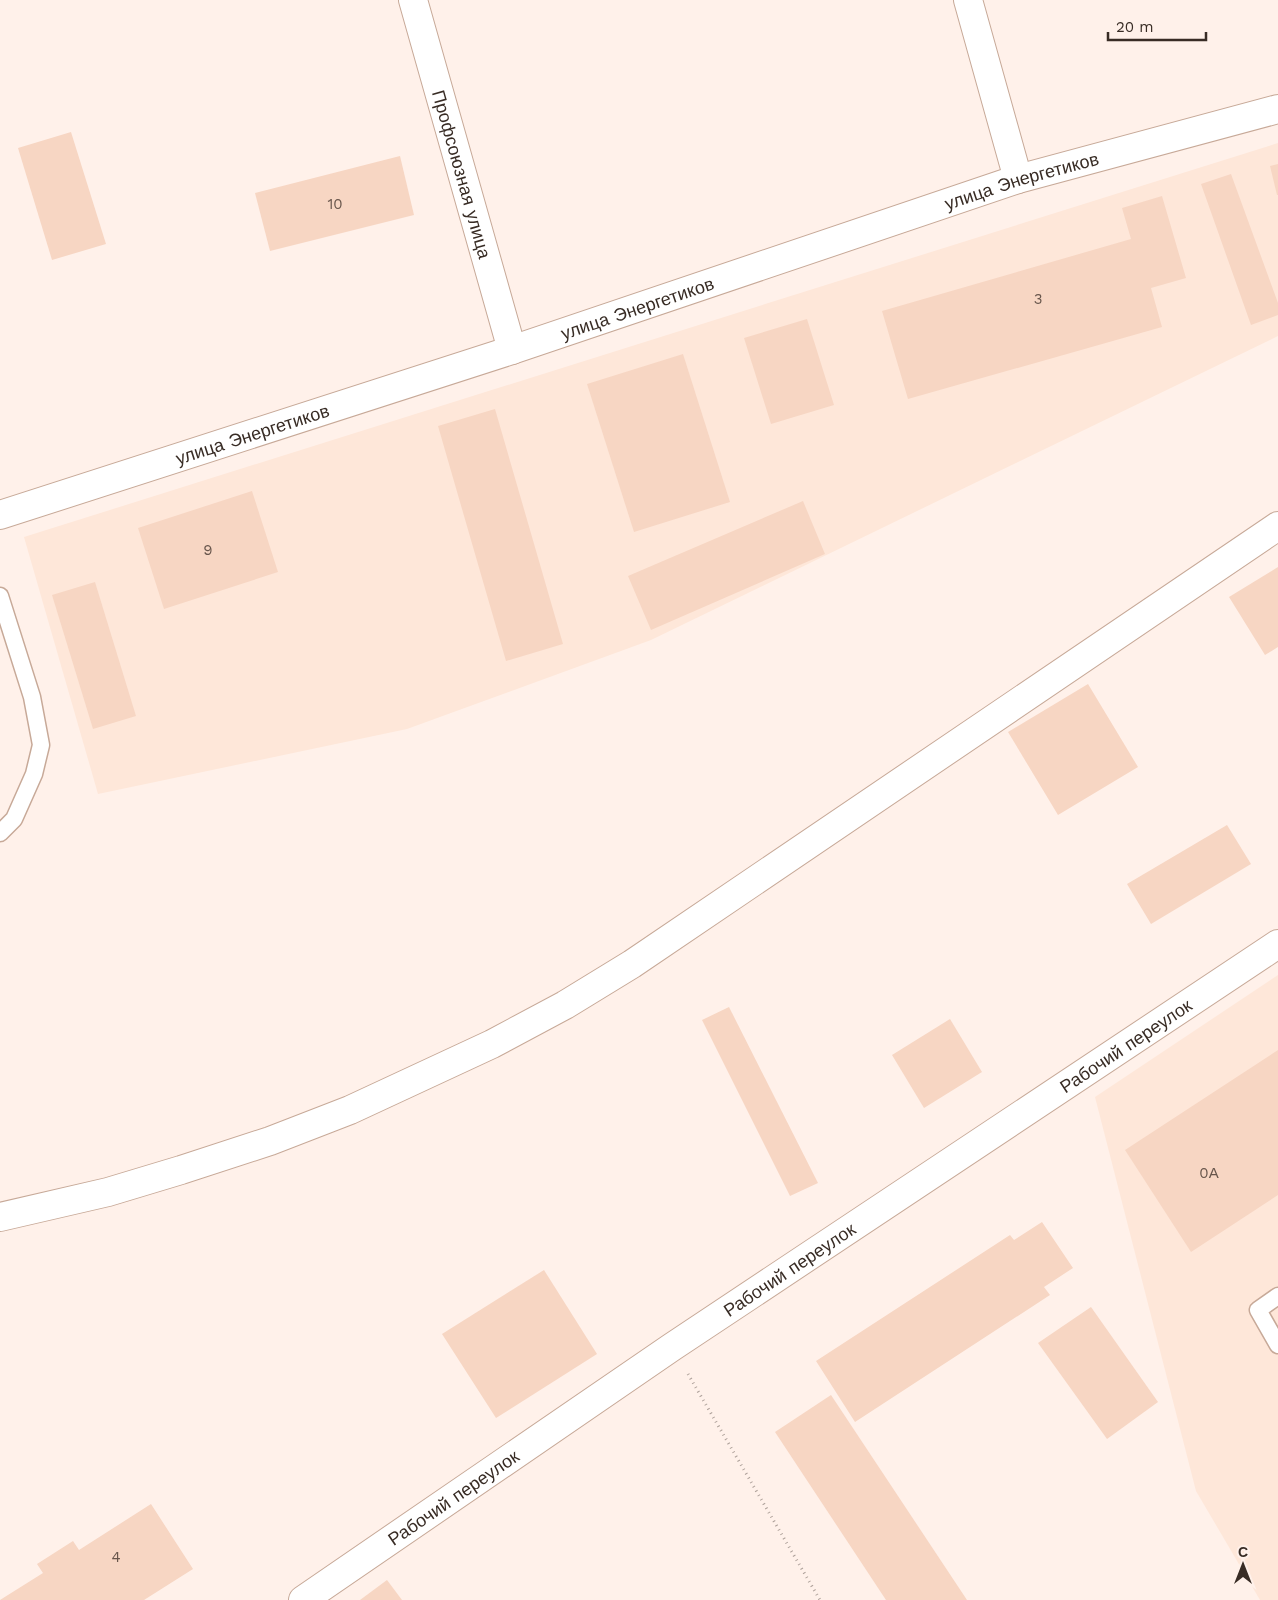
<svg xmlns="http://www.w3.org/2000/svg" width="1278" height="1600" font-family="'Work Sans',sans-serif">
	<rect width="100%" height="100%" fill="#fff1ea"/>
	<!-- built -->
	<g fill="#fee7d9">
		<path d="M1278,143V336L651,640L407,729L98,794L24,537Z"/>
		<path d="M1278,975V1600H1260L1196,1491L1095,1097Z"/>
	</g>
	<!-- building -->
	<g fill="#f7d6c3">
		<path d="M71,132L106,244L52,260L18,148Z"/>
		<path d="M400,156L414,215L270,251L255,193Z"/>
		<path d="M1278,164V195H1277L1270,166Z"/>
		<path d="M1231,174L1278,303V315L1251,325L1201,184Z"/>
		<path d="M1162,196L1186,278L1151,288L1162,327L908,399L882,311L1131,239L1122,208Z"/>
		<path d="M807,319L834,405L771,424L744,338Z"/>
		<path d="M683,354L730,502L634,532L587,384Z"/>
		<path d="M495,409L563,644L506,661L438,426Z"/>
		<path d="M252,491L278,572L164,609L138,528Z"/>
		<path d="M803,501L825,554L651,630L628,576Z"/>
		<path d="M1278,567V647L1265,655L1229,597Z"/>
		<path d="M95,582L136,716L93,729L52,595Z"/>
		<path d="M1088,684L1138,767L1058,815L1008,732Z"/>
		<path d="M1227,825L1251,864L1151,924L1127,884Z"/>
		<path d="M729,1007L818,1183L790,1196L702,1020Z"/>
		<path d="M950,1019L982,1072L924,1108L892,1055Z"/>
		<path d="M1278,1050V1195L1191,1252L1125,1150Z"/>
		<path d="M1042,1222L1073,1268L1044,1287L1050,1295L855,1422L816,1361L1010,1235L1014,1240Z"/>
		<path d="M544,1270L597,1354L496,1418L442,1334Z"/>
		<path d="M1091,1307L1158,1402L1107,1439L1038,1343Z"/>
		<path d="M831,1395L967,1600H886L775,1432Z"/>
		<path d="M151,1504L193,1569L144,1600H0L43,1573L37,1564L73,1541L79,1550Z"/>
		<path d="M387,1580L402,1600H360Z"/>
	</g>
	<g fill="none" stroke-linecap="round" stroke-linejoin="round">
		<defs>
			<g id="service">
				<path d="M0,596L32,697L41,745L34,774L14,819L0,833"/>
				<path d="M1278,1296L1258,1310L1278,1345"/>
			</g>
			<g id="minor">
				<path id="s1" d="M413,0L512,350"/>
				<path d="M968,0L1018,179"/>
				<path id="s2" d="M0,515L512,350L1018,179L1278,109"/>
				<path d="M0,1217L108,1192L181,1170L270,1141L350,1110L492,1044L565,1005L632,964L1278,526"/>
				<path id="s3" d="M303,1600L672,1347L1278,944"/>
			</g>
		</defs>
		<!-- service casing -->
		<use href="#service" stroke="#c7a998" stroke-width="19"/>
		<!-- minor casing -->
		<use href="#minor" stroke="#c7a998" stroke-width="30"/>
		<!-- path -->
		<path stroke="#afa29b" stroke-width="3" stroke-dasharray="1 4" stroke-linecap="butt" d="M688,1374L820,1600"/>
		<!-- service -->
		<use href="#service" stroke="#fff" stroke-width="16"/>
		<!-- minor -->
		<use href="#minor" stroke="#fff" stroke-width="28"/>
	</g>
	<g text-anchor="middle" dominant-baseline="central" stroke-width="4" stroke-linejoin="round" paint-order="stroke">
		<!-- number labels -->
		<g font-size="15" fill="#68564c">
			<text x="335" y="204">10</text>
			<text x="1038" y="299">3</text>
			<text x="208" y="550">9</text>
			<text x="1209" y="1173">0А</text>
			<text x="116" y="1557">4</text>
		</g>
		<!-- street labels -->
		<g font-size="18" fill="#382c25" stroke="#fff1ea">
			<text stroke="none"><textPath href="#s1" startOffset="181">Профсоюзная улица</textPath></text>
			<text stroke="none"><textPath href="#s2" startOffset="1075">улица Энергетиков</textPath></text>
			<text stroke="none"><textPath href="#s2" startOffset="670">улица Энергетиков</textPath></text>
			<text stroke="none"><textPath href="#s2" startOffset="265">улица Энергетиков</textPath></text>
			<text stroke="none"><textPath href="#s3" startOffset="992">Рабочий переулок</textPath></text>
			<text stroke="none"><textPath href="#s3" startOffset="588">Рабочий переулок</textPath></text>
			<text stroke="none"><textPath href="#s3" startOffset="182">Рабочий переулок</textPath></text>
		</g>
	</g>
	<!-- north arrow -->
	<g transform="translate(1243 1565)" stroke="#fff1ea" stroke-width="4" paint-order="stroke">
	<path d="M0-4L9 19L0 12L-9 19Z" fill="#382c25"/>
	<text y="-8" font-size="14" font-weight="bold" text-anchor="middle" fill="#382c25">С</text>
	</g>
	<!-- scale -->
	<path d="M1108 32v8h98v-8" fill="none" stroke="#382c25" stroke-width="2.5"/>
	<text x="1116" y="32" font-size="15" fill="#382c25" stroke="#fff1ea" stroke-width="4" paint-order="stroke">20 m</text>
</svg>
